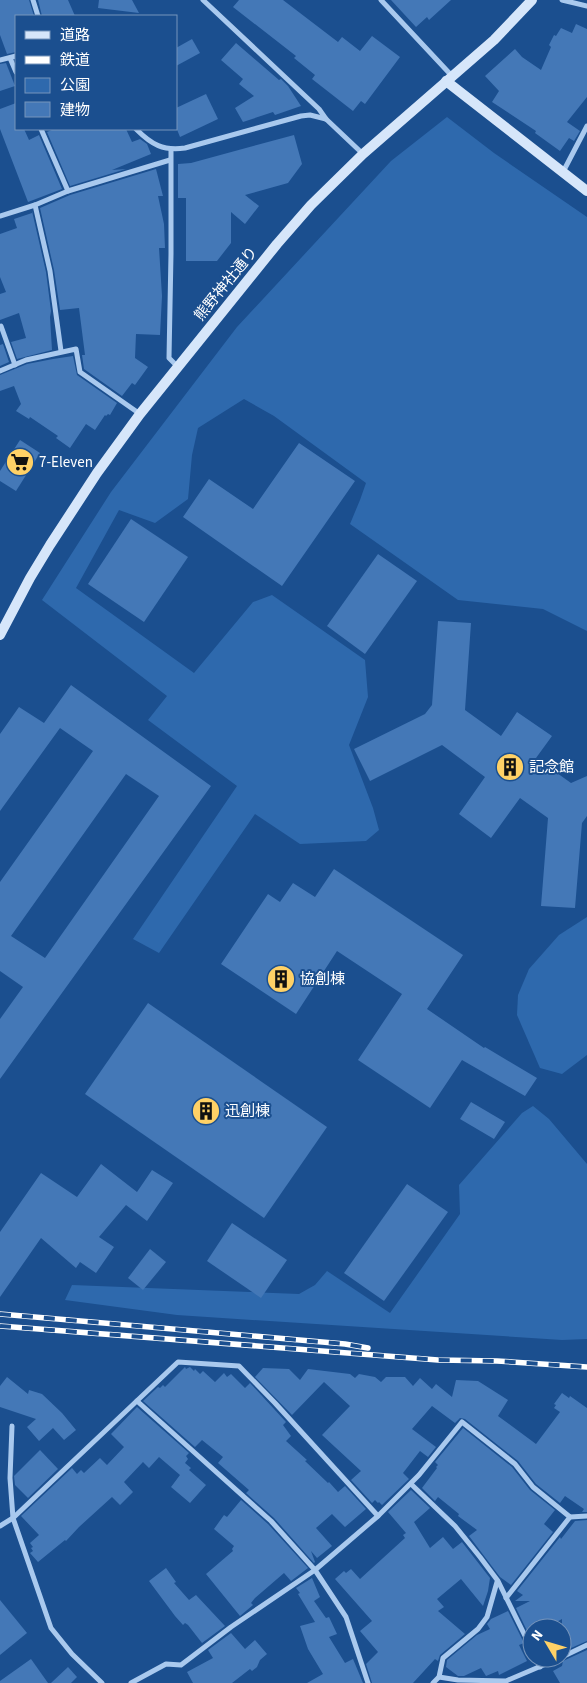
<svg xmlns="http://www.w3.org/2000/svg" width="587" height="1683" font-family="'Source Sans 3','Noto Sans JP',sans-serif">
	<rect width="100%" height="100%" fill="#1b4f8f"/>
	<!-- green -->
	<g fill="#2e69ad">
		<path d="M447,117L494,153L587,217V631L543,609L458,600L350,524L360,500L366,483L274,416L244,399L198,428L192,455L188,499L155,523L119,510L76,588L194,673L253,602L272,595L365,660L368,697L349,745L373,808L379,830L366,841L300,844L255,814L159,953L133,939L237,786L148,720L167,696L42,600L111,492L237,327L391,161Z"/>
		<path d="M587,917V1055L562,1074L540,1068L517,1015L518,995L529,969L559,935Z"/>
		<path d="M533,1106L549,1119L587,1164V1339L562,1340L177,1315L65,1300L72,1285L299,1294L315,1285L327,1271L390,1313L460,1214L459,1185L522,1113Z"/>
	</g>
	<!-- building -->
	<g fill="#4478b7" fill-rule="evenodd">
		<path d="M0,0H29L34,16H16V52L7,54L0,35Z"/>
		<path d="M38,0H68L75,16H42Z"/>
		<path d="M99,0H132L139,13L98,8Z"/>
		<path d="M239,0H283L338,42L342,37L360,51L372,36L400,57L365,104L361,101L353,111L312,79L315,75L294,58L296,56L233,7Z"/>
		<path d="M391,0H451L429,20L427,17L416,27Z"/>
		<path d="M576,24L587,29V97L567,122L580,131L574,141L569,138L560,151L535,133L536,131L492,102L499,91L485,76L515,49L522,57L541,70L551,47L549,45L554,35L556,36L561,28L572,33Z"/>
		<path d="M192,39L200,53L176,66V48Z"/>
		<path d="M236,43L279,80L281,79L288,86L301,106L275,115L273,112L243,122L235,108L254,96L239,84L243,79L221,60Z"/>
		<path d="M6,63L15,86L0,91V64Z"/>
		<path d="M206,94L218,119L180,137L176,127V108Z"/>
		<path d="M16,103V129H24L29,140L39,135L62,189L28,202L0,129V109Z"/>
		<path d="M54,129H126L132,142L140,139L147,144L151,154L112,170L126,169L70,186L47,132Z"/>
		<path d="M294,135L302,164L288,183L245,195L259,206L245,224L231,212V243L217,261H186V198H178V164L191,163Z"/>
		<path d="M156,169L163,196H158L164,224L165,248H159L162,296L160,335L136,334L135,358L148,367L135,385L132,383L122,396L84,369L82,355H85L79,308L60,310L54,270L40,208L70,195Z"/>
		<path d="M32,211L46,272L51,311L50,317L52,350L17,359L11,342L26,338L19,313L0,320V294L6,292L0,277V234L17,228L14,219L32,213Z"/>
		<path d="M3,344L9,362L0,366V345Z"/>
		<path d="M73,356L77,375L117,403L110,415L108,414L106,416L105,415L95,430L86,424L70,448L56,438L58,436L30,417L29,419L16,411L21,404L14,386L0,391V375L27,364L53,359Z"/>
		<path d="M20,440L40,453L16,491L0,481V471Z"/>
		<path d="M299,443L355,481L282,586L183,517L209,479L253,509Z"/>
		<path d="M131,519L188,557L144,622L88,584Z"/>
		<path d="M378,554L417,581L365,654L327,626Z"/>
		<path d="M438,621L471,623L465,710L501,736L517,712L552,736L536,758L571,783L587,776V816L582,823L575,908L541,906L548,818L520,798L491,838L459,814L485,777L442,745L370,781L354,749L425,714L432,705Z"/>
		<path d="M71,685L211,786L0,1079V1019L23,987L0,971V882L93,751L60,728L0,811V734L19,707L44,723ZM126,774L159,796L45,958L11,936Z"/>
		<path d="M334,869L463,955L427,1009L484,1048L485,1047L537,1078L525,1096L462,1060L430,1108L358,1060L402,994L337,951L296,1014L221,964L268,894L280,902L293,883L315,897Z"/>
		<path d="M148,1003L327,1127L264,1218L85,1094Z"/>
		<path d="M471,1102L505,1122L494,1139L460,1119Z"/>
		<path d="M101,1164L137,1192L152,1170L173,1183L147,1221L126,1205L99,1237L114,1247L96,1273L80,1262L76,1268L41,1238L0,1297V1232L41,1173L77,1197Z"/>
		<path d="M407,1184L448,1212L384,1301L344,1273Z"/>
		<path d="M232,1223L287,1260L261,1298L207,1261Z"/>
		<path d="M150,1249L166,1262L143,1290L128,1278Z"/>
		<path d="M185,1367L186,1369L190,1367L194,1371L195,1369L200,1374L203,1371L215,1382L224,1373L227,1377L231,1374L245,1388L250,1383L286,1422L283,1425L291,1436L286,1441L307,1460L305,1461L328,1483L329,1482L338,1492L345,1486L366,1509L345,1527L332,1514L316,1528L332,1546L317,1558L311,1551L315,1562L314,1563L274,1518L246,1493L249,1490L218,1463L223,1457L202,1440L195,1447L143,1401L158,1387L160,1388L163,1385L165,1387Z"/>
		<path d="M263,1368L289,1369L300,1380L308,1369L350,1374L355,1378L359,1374L375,1377L381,1382L386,1377H405L413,1386L420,1378L432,1389L436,1384L452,1397L456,1380L478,1381L508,1400L498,1416L536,1444L560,1412L554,1408L556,1405L554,1404L562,1393L569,1398L570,1396L587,1408V1512H582L584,1509L565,1496L560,1503L536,1484L518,1461L465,1419L460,1418L455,1423L432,1406L412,1429L436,1447L428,1457L420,1451L403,1473L409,1479L382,1505L379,1502L378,1503L375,1500L372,1503L351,1480L361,1471L322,1435L350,1406L324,1382L292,1415L255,1377Z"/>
		<path d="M7,1377L28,1394L29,1390L42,1394L62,1413L76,1430L64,1440L53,1428L39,1441L27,1427L36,1419L0,1407V1386Z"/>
		<path d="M137,1407L189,1453L186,1456L188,1459L185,1463L191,1468L189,1470L206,1485L190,1503L171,1487L180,1475L159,1457L149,1468L143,1462L124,1482L133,1492L120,1505L112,1497L79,1527L66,1541L65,1540L38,1562L30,1553L33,1551L31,1548L33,1547L30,1543L39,1535L21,1516L72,1468L77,1474L81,1470L84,1473L100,1458L107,1465L124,1447L111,1434Z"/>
		<path d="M463,1428L512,1467L530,1490L555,1510L544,1524L553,1532L511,1585L500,1577L469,1536L477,1530L458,1516L459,1514L438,1497L435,1501L422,1488L437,1468L436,1467L438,1465L435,1462Z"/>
		<path d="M40,1450L58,1469L28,1498L15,1485L14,1476Z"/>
		<path d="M411,1490L430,1508L414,1522L430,1548L443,1537L453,1549L462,1542L490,1578L488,1591L483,1606L461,1579L437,1599L444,1607L438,1611L465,1634L440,1655L438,1661L435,1659L413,1683H372L366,1664L378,1652L360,1631L372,1621L335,1579L344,1571L346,1573L351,1569L360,1579L405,1538L403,1535L406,1533L388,1512Z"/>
		<path d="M241,1500L268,1524L308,1568L291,1581L284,1573L255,1598L251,1603L253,1605L240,1616L206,1574L233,1551L232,1549L234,1546L214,1529L224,1515L227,1517Z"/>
		<path d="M587,1520V1641L562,1652V1619L546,1628H532L531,1639L516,1608L530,1601H515L523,1595L517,1591L560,1537L561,1539L575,1521Z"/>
		<path d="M166,1568L176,1582L174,1583L189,1600L196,1595L225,1626L202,1643L188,1625L185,1623L183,1625L175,1616L149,1581Z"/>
		<path d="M312,1578L320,1597L314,1601L326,1618L329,1617L337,1634L329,1637L345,1663L353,1659L363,1683H307L323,1674L308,1649L300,1626L315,1622L298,1594L300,1593L296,1588Z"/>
		<path d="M0,1600L27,1633L0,1655Z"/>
		<path d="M508,1611L524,1643L519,1645L527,1661L499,1675L498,1671L486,1676L481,1668L464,1676H458L446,1667L447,1660L477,1635L490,1629L487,1624L491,1619Z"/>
		<path d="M231,1633L245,1649L255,1640L267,1654L260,1660L257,1667L252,1671L250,1669L232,1683H193L187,1672L213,1658L208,1650Z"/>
		<path d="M587,1650V1683H560L553,1671L562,1666L563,1661Z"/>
		<path d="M31,1659L48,1683H0V1681Z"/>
		<path d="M68,1667L77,1677L71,1683H51Z"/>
	</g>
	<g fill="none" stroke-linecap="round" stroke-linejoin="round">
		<!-- street -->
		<g stroke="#a9c9ee" stroke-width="5">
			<path d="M33,0L38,16"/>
			<path d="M203,0L319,109L326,119"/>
			<path d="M381,0L452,76"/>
			<path d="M562,0L587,6"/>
			<path d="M10,58L16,72"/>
			<path d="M0,60L16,56"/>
			<path d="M41,129L68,191"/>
			<path d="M136,129C152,145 163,151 185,148L301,116L310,115L326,119L363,154"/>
			<path d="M171,150V254L169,358L178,367"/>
			<path d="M563,172L587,126"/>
			<path d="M35,205L50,271L61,351"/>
			<path d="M0,216L35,205L68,191L170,160"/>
			<path d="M1,326L15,365"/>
			<path d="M0,371L26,360L76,349L80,372L140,414"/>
			<path d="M137,1401L271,1521L315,1570L346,1617L368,1683"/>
			<path d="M12,1426L10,1478L13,1518L51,1628L72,1654L102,1683"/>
			<path d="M411,1484L455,1526L480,1557L498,1581L532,1650"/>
			<path d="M0,1526L13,1518L178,1362L239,1366L275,1403L378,1516"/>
			<path d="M506,1598L570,1517"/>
			<path d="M562,1657L587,1645"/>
			<path d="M536,1658L540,1667"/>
			<path d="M439,1677L458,1680L506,1681L560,1658"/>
			<path d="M131,1683L166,1664L181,1665L231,1627L315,1570L378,1516L419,1475L462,1422L515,1464L533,1487L570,1517L587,1516"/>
			<path d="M433,1683L439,1677L443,1658L478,1629L487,1617L497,1582"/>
		</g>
		<!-- secondary -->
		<g stroke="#d6e6fa" stroke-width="10">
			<path d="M446,81L587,191"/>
			<path d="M0,635L30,578L50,545L97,473L140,414L277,244L311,205L363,154L494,40L532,0"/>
		</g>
		<defs>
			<g id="rail">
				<path d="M0,1314L345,1344L368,1348"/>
				<path d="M0,1326L438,1360L497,1361L587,1367"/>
			</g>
		</defs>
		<!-- rail casing -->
		<use href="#rail" stroke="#fff" stroke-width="5.5"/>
		<!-- rail -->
		<use href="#rail" stroke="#1b4f8f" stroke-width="4" stroke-dasharray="11" stroke-linecap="butt"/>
	</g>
	<!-- icons -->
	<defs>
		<symbol id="supermarket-disc" viewBox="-11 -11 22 22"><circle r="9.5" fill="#ffd166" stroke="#1b4f8f"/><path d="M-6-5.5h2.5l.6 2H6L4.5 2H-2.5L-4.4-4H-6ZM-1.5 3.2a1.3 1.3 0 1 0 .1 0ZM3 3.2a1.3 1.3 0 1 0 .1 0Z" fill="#111"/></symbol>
		<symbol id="building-disc" viewBox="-11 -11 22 22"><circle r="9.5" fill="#ffd166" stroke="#1b4f8f"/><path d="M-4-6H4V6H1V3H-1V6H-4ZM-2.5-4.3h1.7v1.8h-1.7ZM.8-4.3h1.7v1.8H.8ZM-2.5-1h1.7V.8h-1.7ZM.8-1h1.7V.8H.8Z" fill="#111"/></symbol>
	</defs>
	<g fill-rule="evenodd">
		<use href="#supermarket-disc" x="4" y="446" width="32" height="32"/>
		<use href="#building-disc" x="494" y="751" width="32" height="32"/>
		<use href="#building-disc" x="265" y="963" width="32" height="32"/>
		<use href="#building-disc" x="190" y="1095" width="32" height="32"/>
	</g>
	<g text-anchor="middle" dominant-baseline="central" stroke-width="4" stroke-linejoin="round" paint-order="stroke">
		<!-- street labels -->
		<g font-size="15" fill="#fff" stroke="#1b4f8f">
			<text transform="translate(226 284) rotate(-51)">熊野神社通り</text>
		</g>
		<!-- poi labels -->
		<g font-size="15" fill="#fff" stroke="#1b4f8f" text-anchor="start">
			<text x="39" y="462">7-Eleven</text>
			<text x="529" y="767">記念館</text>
			<text x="300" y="979">協創棟</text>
			<text x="225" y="1111">迅創棟</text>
		</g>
	</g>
	<!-- legend -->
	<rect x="15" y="15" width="162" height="115" fill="#1b4f8f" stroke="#7695bc"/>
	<rect x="25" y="31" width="25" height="8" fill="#d6e6fa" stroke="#7695bc"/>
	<text x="60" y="40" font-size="15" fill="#ffffff">道路</text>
	<rect x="25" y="56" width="25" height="8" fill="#ffffff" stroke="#7695bc"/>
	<text x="60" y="65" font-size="15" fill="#ffffff">鉄道</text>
	<rect x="25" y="78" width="25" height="15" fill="#2e69ad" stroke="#7695bc"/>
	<text x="60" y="90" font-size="15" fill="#ffffff">公園</text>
	<rect x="25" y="102" width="25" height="15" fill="#4478b7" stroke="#7695bc"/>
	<text x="60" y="115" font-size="15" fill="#ffffff">建物</text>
	<!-- north arrow -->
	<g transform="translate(547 1643) rotate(308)"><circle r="24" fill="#1b4f8f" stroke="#7695bc"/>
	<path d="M0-4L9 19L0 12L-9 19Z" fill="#ffd166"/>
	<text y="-8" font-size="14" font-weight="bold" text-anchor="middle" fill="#ffffff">N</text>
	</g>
</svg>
